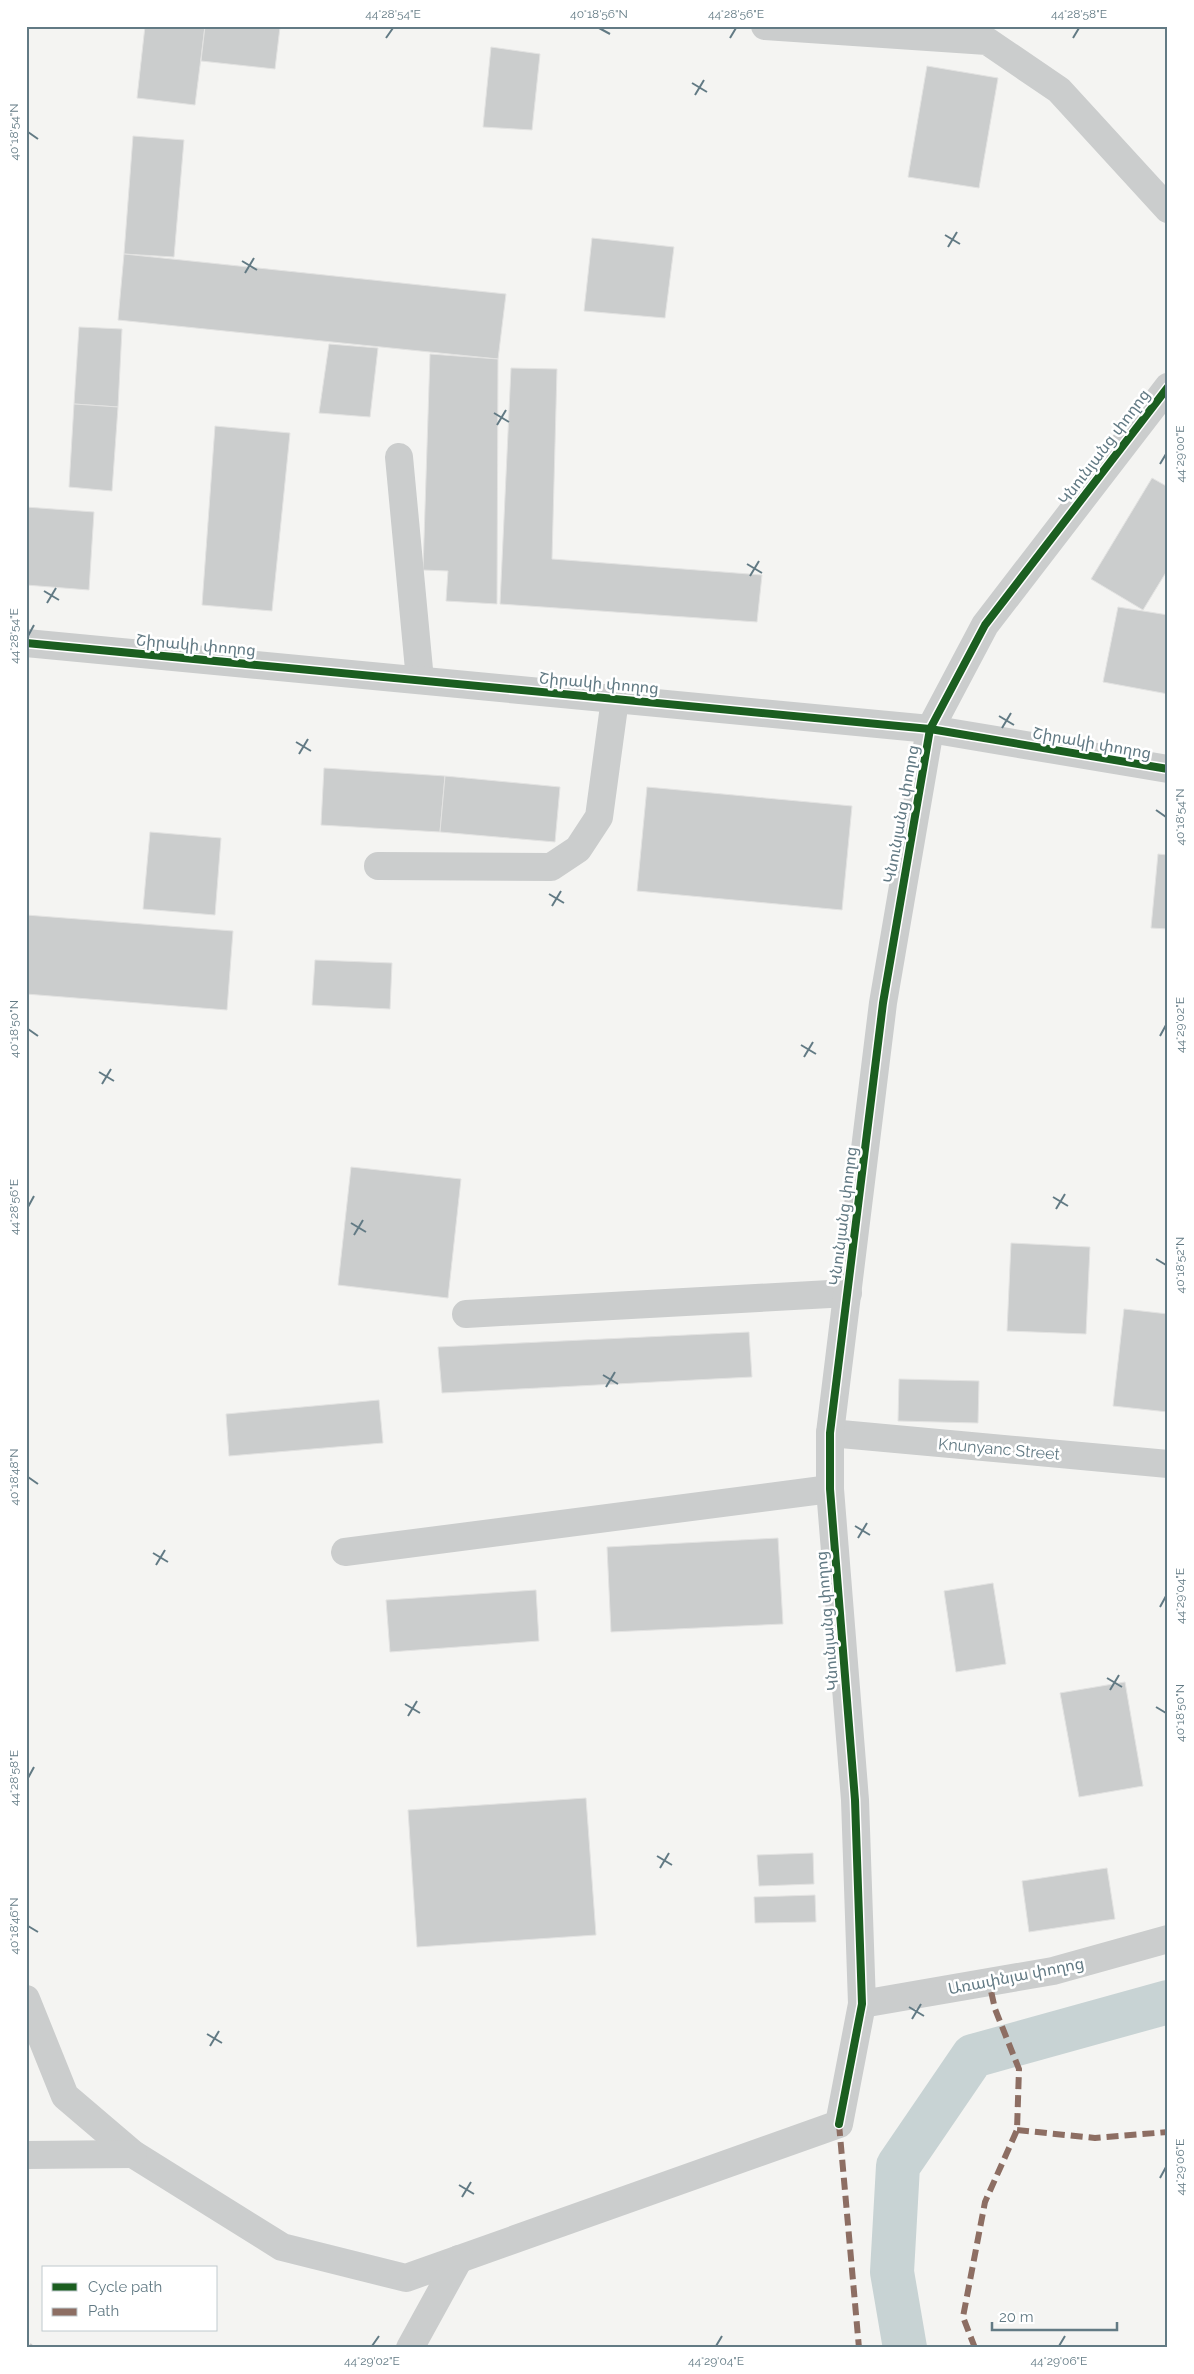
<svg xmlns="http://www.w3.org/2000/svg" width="1194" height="2374" font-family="Raleway,'Noto Sans Armenian',sans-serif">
	<rect width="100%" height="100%" fill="#f4f4f2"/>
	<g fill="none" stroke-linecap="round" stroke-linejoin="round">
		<!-- canal -->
		<path stroke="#c8d3d4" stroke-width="44" d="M905,2348L892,2272L898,2166L973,2056L1168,2002"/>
	</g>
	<!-- building -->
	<g fill="#cbcdcd" stroke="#e3e3e2">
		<path d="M145,26H205L195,105L137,98Z"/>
		<path d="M205,26L280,27L275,69L201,61Z"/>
		<path d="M491,47L540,54L532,130L483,127Z"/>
		<path d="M927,66L998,78L979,188L908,177Z"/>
		<path d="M133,136L184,140L174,257L124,254Z"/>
		<path d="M592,238L674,247L665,318L584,311Z"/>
		<path d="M124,254L506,294L498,359L118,320Z"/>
		<path d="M79,327L122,329L118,407L74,404Z"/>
		<path d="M329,344L378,348L370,417L319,413Z"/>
		<path d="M430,354L498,359L497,604L446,601L448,571L423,570Z"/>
		<path d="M511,368L557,369L552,559L762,575L757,622L500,604Z"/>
		<path d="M74,404L118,407L112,491L69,487Z"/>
		<path d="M215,426L290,433L272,611L202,605Z"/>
		<path d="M1152,478L1168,487V569L1143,610L1091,579Z"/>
		<path d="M26,507L94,512L89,590L26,585Z"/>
		<path d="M1118,607L1168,615V694L1103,682Z"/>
		<path d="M324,768L445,776L440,832L321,825Z"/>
		<path d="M445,776L560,787L555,842L440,832Z"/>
		<path d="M647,787L852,806L842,910L637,891Z"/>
		<path d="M150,832L221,838L215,915L143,909Z"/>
		<path d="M1158,854L1168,855V929L1151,928Z"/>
		<path d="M26,915L233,931L227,1010L26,994Z"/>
		<path d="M315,960L392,963L390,1009L312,1005Z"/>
		<path d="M351,1167L461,1179L448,1298L338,1285Z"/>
		<path d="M1011,1243L1090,1247L1086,1334L1007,1331Z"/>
		<path d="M1124,1309L1168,1314V1412L1113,1406Z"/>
		<path d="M749,1332L752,1377L442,1393L438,1347Z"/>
		<path d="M899,1379L979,1381L978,1423L898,1421Z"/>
		<path d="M379,1400L383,1443L229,1456L226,1414Z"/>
		<path d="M778,1538L783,1624L611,1632L607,1547Z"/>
		<path d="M993,1583L1006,1664L956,1672L944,1591Z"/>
		<path d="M536,1590L539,1641L390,1652L386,1600Z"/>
		<path d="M1125,1682L1143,1786L1079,1797L1060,1693Z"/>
		<path d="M586,1798L596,1935L417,1947L408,1810Z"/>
		<path d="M813,1853L814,1884L759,1886L757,1855Z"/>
		<path d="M1107,1868L1115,1919L1029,1932L1022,1881Z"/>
		<path d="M815,1895L816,1922L755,1923L754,1897Z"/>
	</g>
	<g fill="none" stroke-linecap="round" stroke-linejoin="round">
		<!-- path -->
		<path stroke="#cacacb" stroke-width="3" stroke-dasharray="2.5 2.5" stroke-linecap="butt" d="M26,2341L34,2348"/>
		<!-- minor -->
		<g stroke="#cbcdcd" stroke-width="28">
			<path d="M765,26L987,41L1059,90L1168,209"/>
			<path d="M399,457L420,680"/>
			<path d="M26,643L930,729L1168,769"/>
			<path d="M378,866L551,867L578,849L599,817L615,699"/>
			<path d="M466,1314L848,1293"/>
			<path d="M830,1433L1168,1464"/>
			<path d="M345,1552L830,1489"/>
			<path d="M26,1999L65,2096L133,2154L282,2247L406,2278L839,2124L862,2004L855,1800L830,1489V1433L883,1003L930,729L985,625L1168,387"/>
			<path d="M862,2004L1053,1971L1168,1939"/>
			<path d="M26,2155L133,2154"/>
			<path d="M410,2348L459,2259"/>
		</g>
		<!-- quiet -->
		<g stroke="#8d6e63" stroke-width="6" stroke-dasharray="12 6" stroke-linecap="butt">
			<path d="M839,2124L859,2348"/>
			<path d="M1017,2130L1095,2138L1168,2132"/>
			<path d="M975,2348L963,2317L985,2202L1017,2130L1019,2069L995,2009L989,1982"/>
		</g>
		<defs>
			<g id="cycleway">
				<path d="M26,643L930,729L1168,769"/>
				<path d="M839,2124L862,2004L855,1800L830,1489V1433L883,1003L930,729L985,625L1168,387"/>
			</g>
		</defs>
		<!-- cycleway casing -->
		<use href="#cycleway" stroke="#fff" stroke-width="11"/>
		<!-- cycleway -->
		<use href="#cycleway" stroke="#1b5e20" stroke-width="8"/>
	</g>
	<!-- ticks -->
	<path fill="none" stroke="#627a84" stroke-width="2" d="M599,28L610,34M386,38L393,28M730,38L736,28M1073,38L1079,28M692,83L707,92M695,95L704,80M28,132L38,139M945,235L960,244M948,247L957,232M242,261L257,270M245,273L254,258M494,413L509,422M497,425L506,410M1160,464L1166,454M747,564L762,573M750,576L759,561M44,591L59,600M47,603L56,588M28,636L34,625M999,716L1014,725M1002,728L1011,713M296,742L311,751M299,754L308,739M1156,810L1166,817M549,894L564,903M552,906L561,891M28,1029L38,1036M1160,1036L1166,1025M801,1045L816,1054M804,1057L813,1042M99,1072L114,1081M102,1084L111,1069M1053,1197L1068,1206M28,1207L34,1196M1056,1209L1065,1194M351,1223L366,1232M354,1235L363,1220M1156,1259L1166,1265M603,1375L618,1384M606,1387L615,1372M28,1477L38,1484M855,1526L870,1535M858,1538L867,1523M153,1553L168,1562M156,1565L165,1550M1160,1607L1166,1596M1107,1678L1122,1687M1110,1690L1119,1675M405,1704L420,1713M1156,1707L1166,1713M408,1716L417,1701M28,1778L34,1767M657,1856L672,1865M660,1868L669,1853M28,1926L38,1932M909,2007L924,2016M912,2019L921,2004M207,2034L222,2043M210,2046L219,2031M1160,2178L1166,2167M459,2185L474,2194M462,2197L471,2182M372,2346L379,2336M716,2346L722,2336M1059,2346L1065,2336"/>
	<g text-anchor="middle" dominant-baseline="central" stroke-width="5" stroke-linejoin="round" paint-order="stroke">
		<!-- street labels -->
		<g font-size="16" fill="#627a84" stroke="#fff">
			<text transform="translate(1104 447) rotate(-53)">Կնունյանց փողոց</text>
			<text transform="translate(196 645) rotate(5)">Շիրակի փողոց</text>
			<text transform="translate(599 683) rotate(5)">Շիրակի փողոց</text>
			<text transform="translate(1092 743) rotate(10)">Շիրակի փողոց</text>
			<text transform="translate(901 814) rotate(-80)">Կնունյանց փողոց</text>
			<text transform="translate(843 1216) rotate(-83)">Կնունյանց փողոց</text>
			<text transform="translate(999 1449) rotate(5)">Knunyanc Street</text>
			<text transform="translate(827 1621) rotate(-95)">Կնունյանց փողոց</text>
			<text transform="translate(1016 1976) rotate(-11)">Առափնյա փողոց</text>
		</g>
	</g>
	<!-- border -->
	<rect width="1194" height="2374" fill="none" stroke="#ffffff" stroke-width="55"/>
	<!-- legend -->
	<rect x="42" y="2266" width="175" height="65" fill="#ffffff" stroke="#c0cace"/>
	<rect x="52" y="2283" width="25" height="8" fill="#1b5e20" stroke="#c0cace"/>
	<text x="88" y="2292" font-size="15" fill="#627a84">Cycle path</text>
	<rect x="52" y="2308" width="25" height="8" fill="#8d6e63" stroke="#c0cace"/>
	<text x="88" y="2316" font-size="15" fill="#627a84">Path</text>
	<!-- scale -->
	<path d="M992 2322v8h125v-8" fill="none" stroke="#627a84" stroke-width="2.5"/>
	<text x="999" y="2322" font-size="15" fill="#627a84" stroke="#ffffff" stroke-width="4" paint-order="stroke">20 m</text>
	<rect x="28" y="28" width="1138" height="2318" fill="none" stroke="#627a84" stroke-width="2"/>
	<g font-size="12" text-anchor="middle" fill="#627a84">
		<text x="393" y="18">44°28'54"E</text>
		<text x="599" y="18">40°18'56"N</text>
		<text x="736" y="18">44°28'56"E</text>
		<text x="1079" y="18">44°28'58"E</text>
		<text transform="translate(14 132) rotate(-90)" y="4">40°18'54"N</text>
		<text transform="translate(1180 454) rotate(-90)" y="4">44°29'00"E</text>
		<text transform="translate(14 636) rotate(-90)" y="4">44°28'54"E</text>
		<text transform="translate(1180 817) rotate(-90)" y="4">40°18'54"N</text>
		<text transform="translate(1180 1025) rotate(-90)" y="4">44°29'02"E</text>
		<text transform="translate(14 1029) rotate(-90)" y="4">40°18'50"N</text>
		<text transform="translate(14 1207) rotate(-90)" y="4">44°28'56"E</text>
		<text transform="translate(1180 1265) rotate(-90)" y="4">40°18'52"N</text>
		<text transform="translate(14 1477) rotate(-90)" y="4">40°18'48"N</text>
		<text transform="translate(1180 1596) rotate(-90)" y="4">44°29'04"E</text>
		<text transform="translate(1180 1713) rotate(-90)" y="4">40°18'50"N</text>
		<text transform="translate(14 1778) rotate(-90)" y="4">44°28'58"E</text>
		<text transform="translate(14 1926) rotate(-90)" y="4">40°18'46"N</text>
		<text transform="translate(1180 2167) rotate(-90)" y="4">44°29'06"E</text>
		<text x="372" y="2365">44°29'02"E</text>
		<text x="716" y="2365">44°29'04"E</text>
		<text x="1059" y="2365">44°29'06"E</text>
	</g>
</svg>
